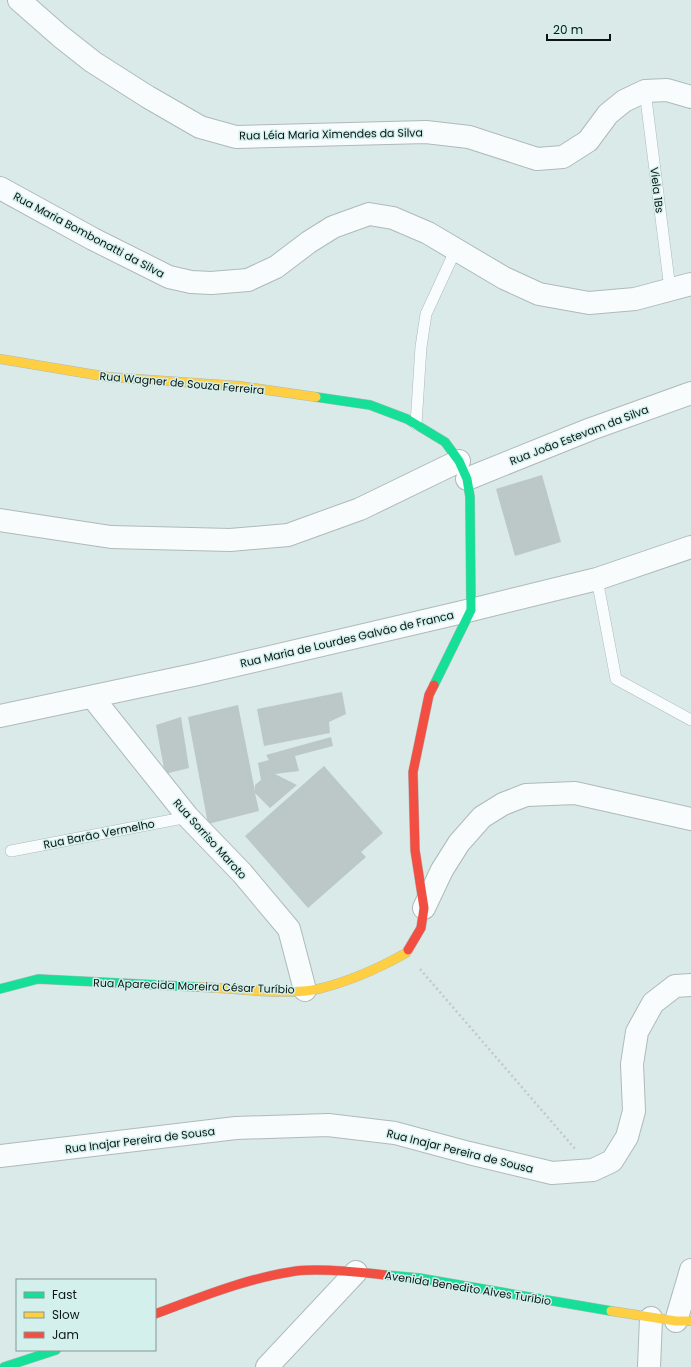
<svg xmlns="http://www.w3.org/2000/svg" width="691" height="1367" font-family="Poppins,sans-serif">
	<rect width="100%" height="100%" fill="#d9eae8"/>
	<!-- building -->
	<g fill="#bbc8c7">
		<path d="M542,475L561,542L515,556L496,489Z"/>
		<path d="M342,692L346,714L329,722L330,733L264,746L257,709Z"/>
		<path d="M238,705L255,791V785L261,780L258,763L269,760L266,755L331,737L333,746L295,756L299,771L275,774L297,785L270,808L255,793L259,811L208,824L188,717Z"/>
		<path d="M181,717L189,768L165,774L156,725Z"/>
		<path d="M324,766L383,833L361,852L366,857L308,908L245,836Z"/>
	</g>
	<g fill="none" stroke-linecap="round" stroke-linejoin="round">
		<defs>
			<g id="lane">
				<path d="M645,91L670,289"/>
				<path d="M416,424L421,347L426,314L456,249"/>
				<path d="M597,579L616,679L691,720"/>
				<path d="M11,851L188,817"/>
			</g>
			<g id="street">
				<path d="M19,0L60,36L93,62L148,97L200,127L236,137L426,132L469,137L537,159L563,157L588,141L608,114L624,101L645,91L667,90L691,97"/>
				<path d="M0,188L93,239L169,277L191,282L211,283L248,280L276,267L309,242L333,227L369,214L393,218L428,233L504,278L539,294L589,303L635,299L691,284"/>
				<path d="M467,479L591,429L691,393"/>
				<path d="M0,520L111,537L230,540L288,535L360,509L459,461"/>
				<path d="M93,698L188,817L242,873L289,929L305,990"/>
				<path d="M0,716L198,674L471,610L597,579L691,547"/>
				<path d="M424,908L442,870L459,843L482,817L503,804L526,795L575,793L691,819"/>
				<path d="M0,1156L236,1128L328,1125L395,1133L469,1153L552,1173L593,1170L612,1161L627,1137L634,1111L632,1064L637,1032L653,1003L675,986L691,985"/>
				<path d="M676,1321L691,1270"/>
				<path d="M267,1367L356,1272"/>
				<path d="M649,1367L651,1318"/>
			</g>
			<g id="fast">
				<path d="M316,397L370,405L407,419L445,442L459,461L467,479L470,497L471,610L434,685"/>
				<path d="M0,989L38,979L199,987"/>
				<path d="M385,1275L419,1278L611,1311"/>
				<path d="M4,1367L56,1350"/>
			</g>
			<g id="slow">
				<path d="M0,359L108,377L239,386L316,397"/>
				<path d="M199,987C233,988 287,996 318,989C347,982 381,967 406,953L408,950"/>
				<path d="M611,1311L676,1321H691"/>
			</g>
			<g id="jam">
				<path d="M408,950L421,928L424,908L415,850L413,772L429,695L434,685"/>
				<path d="M155,1314C201,1297 247,1278 296,1271C321,1268 359,1272 385,1275"/>
			</g>
		</defs>
		<!-- lane casing -->
		<use href="#lane" stroke="#aebab9" stroke-width="12"/>
		<!-- street casing -->
		<use href="#street" stroke="#aebab9" stroke-width="24"/>
		<!-- fast casing -->
		<use href="#fast" stroke="#aebab9" stroke-width="10"/>
		<!-- slow casing -->
		<use href="#slow" stroke="#aebab9" stroke-width="10"/>
		<!-- jam casing -->
		<use href="#jam" stroke="#aebab9" stroke-width="10"/>
		<!-- path -->
		<path stroke="#c3c9c8" stroke-width="2.5" stroke-dasharray="2 3" stroke-linecap="butt" d="M420,969L576,1150"/>
		<!-- lane -->
		<use href="#lane" stroke="#f9fcfc" stroke-width="11"/>
		<!-- street -->
		<use href="#street" stroke="#f9fcfc" stroke-width="22"/>
		<!-- fast -->
		<use href="#fast" stroke="#16e098" stroke-width="9"/>
		<!-- slow -->
		<use href="#slow" stroke="#ffcf43" stroke-width="9"/>
		<!-- jam -->
		<use href="#jam" stroke="#f24e42" stroke-width="9"/>
	</g>
	<g text-anchor="middle" dominant-baseline="central" stroke-width="3" stroke-linejoin="round" paint-order="stroke">
		<!-- street labels -->
		<g font-size="11" fill="#0b1514" stroke="#d3f0ed">
			<text transform="translate(331 134) rotate(-1)">Rua Léia Maria Ximendes da Silva</text>
			<text transform="translate(657 190) rotate(83)">Viela 1Bs</text>
			<text transform="translate(89 235) rotate(28)">Rua Maria Bombonatti da Silva</text>
			<text transform="translate(182 383) rotate(5)">Rua Wagner de Souza Ferreira</text>
			<text transform="translate(579 435) rotate(-21)">Rua João Estevam da Silva</text>
			<text transform="translate(347 639) rotate(-13)">Rua Maria de Lourdes Galvão de Franca</text>
			<text transform="translate(99 834) rotate(-11)">Rua Barão Vermelho</text>
			<text transform="translate(210 839) rotate(48)">Rua Sorriso Maroto</text>
			<text transform="translate(194 986) rotate(2)">Rua Aparecida Moreira César Turíbio</text>
			<text transform="translate(140 1140) rotate(-7)">Rua Inajar Pereira de Sousa</text>
			<text transform="translate(460 1151) rotate(14)">Rua Inajar Pereira de Sousa</text>
			<text transform="translate(468 1288) rotate(9)">Avenida Benedito Alves Turíbio</text>
		</g>
	</g>
	<!-- legend -->
	<rect x="16" y="1279" width="140" height="72" fill="#d3f0ed" stroke="#839896"/>
	<rect x="24" y="1292" width="20" height="6" fill="#16e098" stroke="#839896"/>
	<text x="52" y="1299" font-size="12" fill="#0b1514">Fast</text>
	<rect x="24" y="1312" width="20" height="6" fill="#ffcf43" stroke="#839896"/>
	<text x="52" y="1319" font-size="12" fill="#0b1514">Slow</text>
	<rect x="24" y="1332" width="20" height="6" fill="#f24e42" stroke="#839896"/>
	<text x="52" y="1339" font-size="12" fill="#0b1514">Jam</text>
	<!-- scale -->
	<path d="M547 34v6h63v-6" fill="none" stroke="#0b1514" stroke-width="2"/>
	<text x="553" y="34" font-size="12" fill="#0b1514" stroke="#d3f0ed" stroke-width="3" paint-order="stroke">20 m</text>
</svg>
